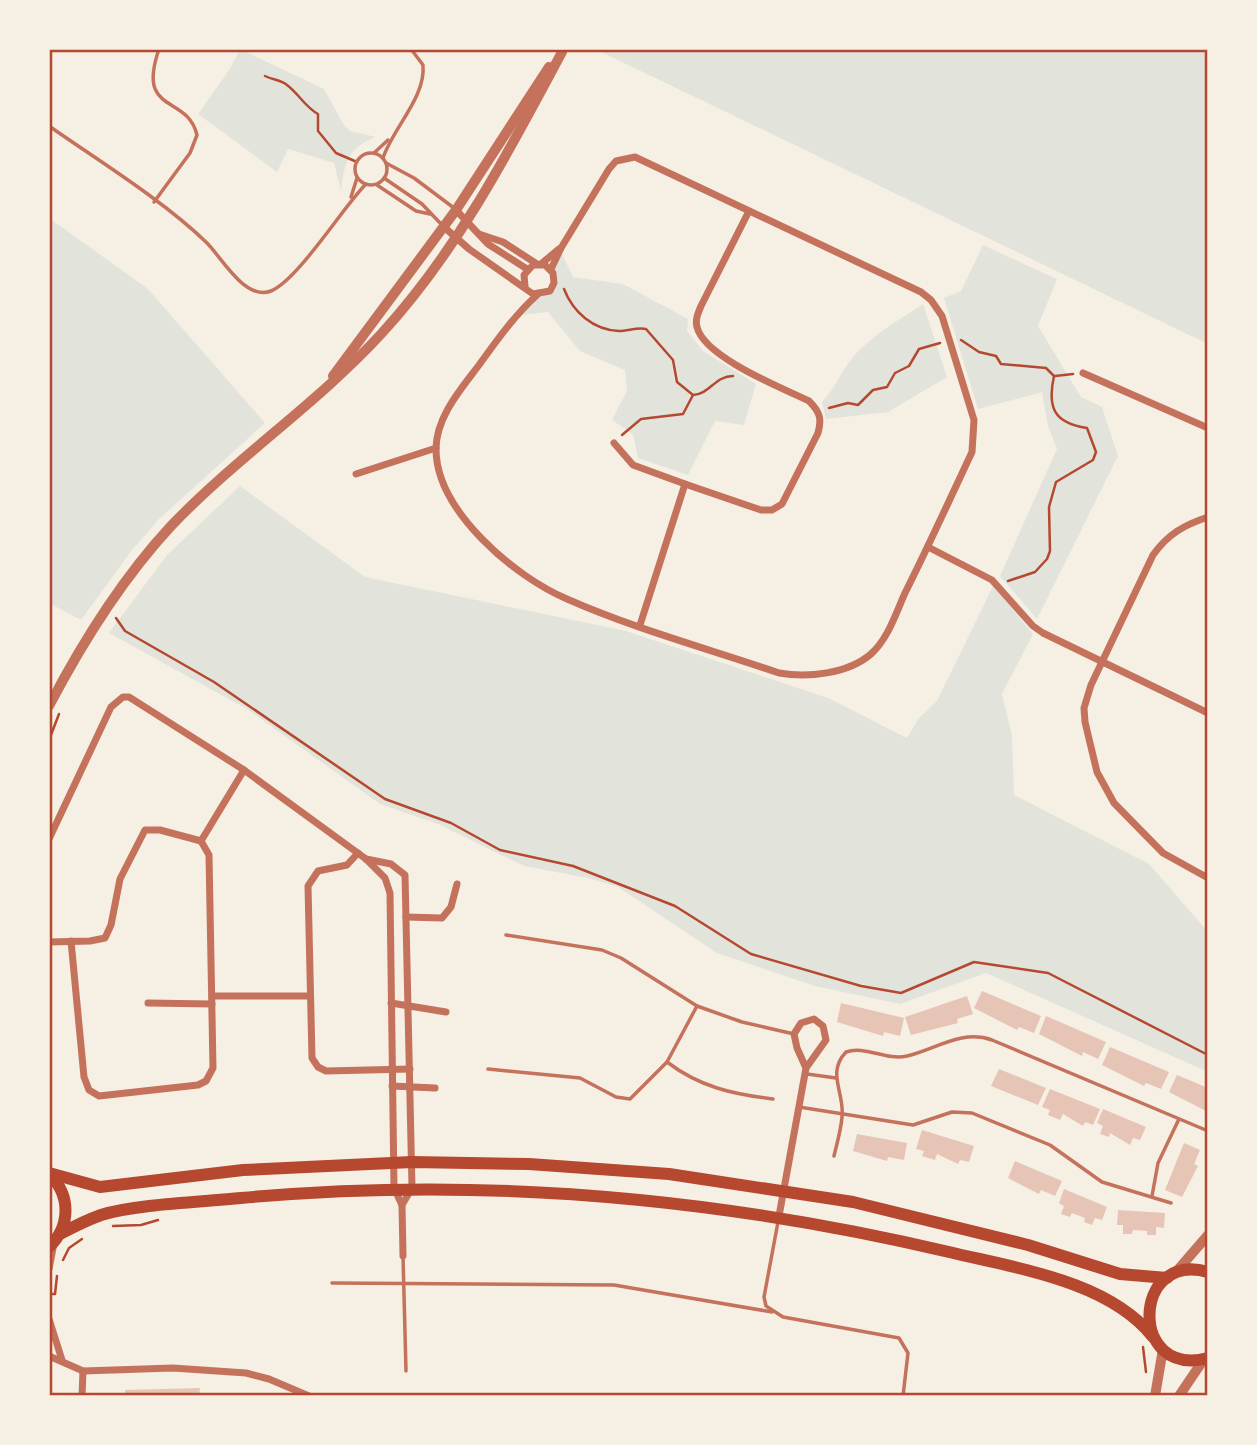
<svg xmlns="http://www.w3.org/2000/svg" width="1257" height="1445" font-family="'Sofia Sans Condensed',sans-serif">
	<rect width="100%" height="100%" fill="#f6efe4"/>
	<!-- green -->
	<g fill="#e2e4dc">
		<path d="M240,49L324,89L344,125L350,131L376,137C348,147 344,164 341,191L334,163L288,149L277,172L198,114L230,69Z"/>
		<path d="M595,49H1208V344Z"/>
		<path d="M49,218L148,289L265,423L160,518L132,550L81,620L49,603Z"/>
		<path d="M983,245L1057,279L1038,326L1081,397L1102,407L1118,456L1037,619L1000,576L1057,449L1048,426L1042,392L978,409L944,298L961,291Z"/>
		<path d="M560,250L573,277L623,284L688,319L687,331L703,351L756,384L744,425L715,421L688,475L638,458L633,434L612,420L627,391L625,370L580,351L548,312L519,315L532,299L556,288L552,284L555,259Z"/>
		<path d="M923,304L947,377L888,412L826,419L822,402C835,388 841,372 853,357C872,335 899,320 923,304Z"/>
		<path d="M240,486L365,577L626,631L828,698L907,738L919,718L937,701L993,586L1033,634L1002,694L1012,736L1014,795L1149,864L1208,932V1072L986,973L900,1004L815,986L717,953L618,887L588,878L524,866L438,824L380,804L247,709L109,633L167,555Z"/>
	</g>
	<!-- building -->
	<g fill="#e6c5b7">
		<path d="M982,991L1041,1016L1034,1033L1019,1027L1017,1030L974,1008Z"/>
		<path d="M967,996L973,1014L957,1019L958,1023L911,1035L905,1017Z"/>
		<path d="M841,1003L904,1018L900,1036L884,1032L883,1036L837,1022Z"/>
		<path d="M1046,1016L1106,1042L1098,1059L1083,1052L1082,1056L1039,1034Z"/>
		<path d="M1110,1047L1169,1072L1161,1089L1146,1083L1144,1086L1102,1065Z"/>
		<path d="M999,1069L1046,1088L1038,1105L991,1086Z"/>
		<path d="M1177,1075L1208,1088V1112L1169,1092Z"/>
		<path d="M1050,1089L1100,1109L1093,1125L1085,1122L1083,1126L1063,1114L1060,1120L1048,1115L1050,1110L1042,1107Z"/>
		<path d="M1103,1109L1146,1127L1140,1140L1133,1138L1130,1145L1110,1133L1109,1137L1100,1134L1103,1126L1097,1123Z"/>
		<path d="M922,1130L974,1146L969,1162L960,1160L958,1164L937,1154L935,1160L922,1156L924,1151L916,1149Z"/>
		<path d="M857,1134L907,1143L904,1160L888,1157L887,1161L853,1151Z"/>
		<path d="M1184,1143L1200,1150L1194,1164L1198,1166L1182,1197L1165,1190Z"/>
		<path d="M1015,1161L1062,1181L1055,1196L1041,1190L1039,1194L1008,1178Z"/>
		<path d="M1064,1189L1107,1207L1102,1220L1095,1218L1092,1225L1084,1222L1085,1218L1072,1213L1070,1217L1061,1214L1064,1206L1059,1203Z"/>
		<path d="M1118,1210L1165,1213L1164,1228L1156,1227V1235H1147V1231L1133,1230L1132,1234H1123V1225H1117Z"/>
		<path d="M200,1388L199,1396H125V1390Z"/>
	</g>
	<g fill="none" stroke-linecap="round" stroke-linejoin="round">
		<!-- path -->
		<g stroke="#b5482f" stroke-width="2.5">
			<path d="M265,76C273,80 281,80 287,85C299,94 305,107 318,114V131L336,153L357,162"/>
			<path d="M564,289C573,312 593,330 619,331C628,331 637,327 646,329L673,360L677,382L693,395C710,394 715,376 733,376"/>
			<path d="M961,340L979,352L996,356L1001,364L1046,368L1054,376C1047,408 1054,423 1087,428L1096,452L1093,460L1056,482L1049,507L1050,551L1047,559L1035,572L1008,581"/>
			<path d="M1055,376L1073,374"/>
			<path d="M829,408L848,403L858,405L873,390L887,387L895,373L909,366L919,349L940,343"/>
			<path d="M622,435L641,419L683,414L693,395"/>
			<path d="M116,618L125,631L214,682L385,799L451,823L500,850L573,866L675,906L751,954L861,986L901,993L974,962L1048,973L1208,1055"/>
			<path d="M49,740L59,714"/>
			<path d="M113,1226L141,1225L158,1220"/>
			<path d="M63,1260L69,1248L82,1239"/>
			<path d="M49,1294H55L57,1276"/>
			<path d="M1143,1347L1146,1372"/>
		</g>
		<!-- service -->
		<g stroke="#c5725c" stroke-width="3.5">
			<path d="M49,126C99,161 164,201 207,243C222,258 245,301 271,291C298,280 343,207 366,184"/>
			<circle cx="371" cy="169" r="16"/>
			<path d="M374,153L388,140"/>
			<path d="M383,158C393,128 426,97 423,65L411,49"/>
			<path d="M386,163L414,178L454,208"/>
			<path d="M384,178L422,204L442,225"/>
			<path d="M377,185L416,211L430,214"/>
			<path d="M351,197L357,178"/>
			<path d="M154,202L190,153L197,135C187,93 136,116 159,49"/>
			<path d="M506,935L602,950L621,958L697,1006L742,1022L794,1034"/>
			<path d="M667,1062C700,1087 732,1094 773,1099"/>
			<path d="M488,1069L580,1078L616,1097L630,1099L667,1062L697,1006"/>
			<path d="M807,1074L836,1078"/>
			<path d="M799,1107L913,1125L952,1112L972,1113L1050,1145L1102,1182L1171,1203"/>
			<path d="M834,1156C837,1143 841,1130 842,1117C845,1093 826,1073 846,1052C865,1045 886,1061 907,1056C936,1049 962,1029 992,1040L1208,1131"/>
			<path d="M1152,1196L1158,1163L1179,1119"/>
			<path d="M778,1222L764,1297L766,1306L783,1317L899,1338L908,1353L903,1396"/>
			<path d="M403,1256L406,1371"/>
			<path d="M332,1283L614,1285L772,1312"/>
		</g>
		<!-- minor -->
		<g stroke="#c5725c" stroke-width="7">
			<path d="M456,210L488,244L527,269"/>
			<path d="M444,227L469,249L533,294L550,291L554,283L553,273L545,265H533L524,275L525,286"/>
			<path d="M479,234L503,242L537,264"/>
			<path d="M541,264L559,249"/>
			<path d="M537,295C514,316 497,340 479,365C461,389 436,417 436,449C436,511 515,577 567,599C635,629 709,649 779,673C807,678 848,674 871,654C888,639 896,613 905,593C928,547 950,499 972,452L974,420L942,316L931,300L921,292L635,157L616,161L609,169L561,248L551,269"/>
			<path d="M1083,373L1208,428"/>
			<path d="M614,443L633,465L685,484"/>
			<path d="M356,474L436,448"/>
			<path d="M1208,517C1184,525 1168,534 1153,555L1091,685L1084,708L1085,722L1097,772L1114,803L1163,853L1208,878"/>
			<path d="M928,547L992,580L1033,626L1043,633L1208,713"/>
			<path d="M640,625L685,484L761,510H772L782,504L818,433C822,419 820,412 809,401C782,388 704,357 697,327C695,320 698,313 701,306L749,211"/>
			<path d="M49,839L111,707L123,697H129L244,770L366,859L385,878L390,893L394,1188L402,1205L403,1256"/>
			<path d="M358,853L347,865L318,871L308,886L312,1058L318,1067L326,1071L410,1069"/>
			<path d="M366,859L391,864L405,875L412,1188L402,1205"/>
			<path d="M406,917L442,918L451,907L457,884"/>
			<path d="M71,941L84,1077L89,1090L99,1096L198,1085L206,1081L213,1068L209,855L201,841L244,770"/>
			<path d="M49,942L90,941L105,938L111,925L120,879L145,830H160L201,841"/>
			<path d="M213,996H310"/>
			<path d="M148,1003L212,1004"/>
			<path d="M391,1003L446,1012"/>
			<path d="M392,1086L435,1088"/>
			<path d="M779,1216L806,1068L826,1040L823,1026L814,1019L801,1023L794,1034L797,1048L806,1068"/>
			<path d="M49,1269L54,1243"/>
			<path d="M49,1319L62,1360"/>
			<path d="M49,1356L83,1371L173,1368L246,1373L269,1379L309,1396"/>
			<path d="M82,1396L83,1371"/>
		</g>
		<!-- tertiary -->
		<g stroke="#c5725c" stroke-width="10">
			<path d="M333,376L456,210L549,67"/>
			<path d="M49,706C83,641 121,580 171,526C237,457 318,403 382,333C458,250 509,151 562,52"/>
			<path d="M1176,1272L1208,1235"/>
			<path d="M1155,1396L1163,1349"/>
			<path d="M1179,1396L1204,1359"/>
		</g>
		<!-- primary -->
		<g stroke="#b5482f" stroke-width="12">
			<path d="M49,1173L100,1187L243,1170L412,1162L529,1164L669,1174L853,1202L1028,1245L1120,1274L1167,1278"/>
			<path d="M60,1234C73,1227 87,1220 101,1215C136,1204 203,1202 241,1198C480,1176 716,1197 949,1252C1015,1268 1109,1281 1153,1337"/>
			<path d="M49,1247C71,1226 71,1195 49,1174"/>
			<path d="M1208,1272C1132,1250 1128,1379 1208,1358"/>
		</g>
	</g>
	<!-- border -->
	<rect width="1257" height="1445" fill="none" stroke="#f6efe4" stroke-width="102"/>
	<rect x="51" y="51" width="1155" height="1343" fill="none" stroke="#b5482f" stroke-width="2.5"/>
</svg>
